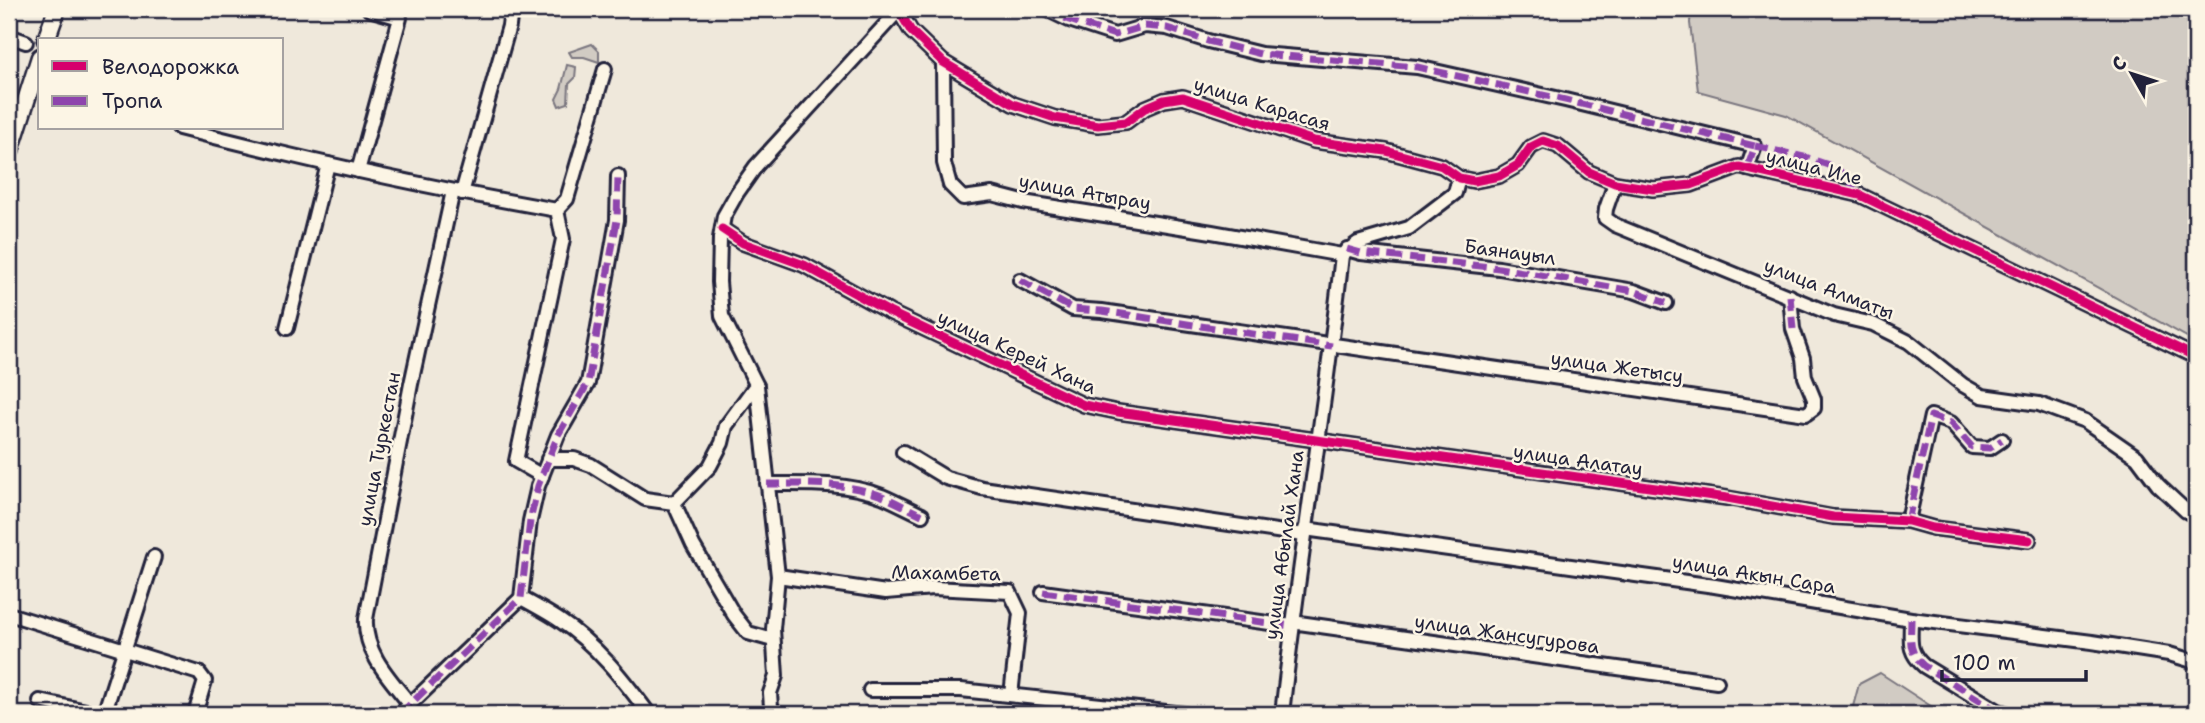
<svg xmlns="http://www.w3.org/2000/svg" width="2205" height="723" font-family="'Shantell Sans',sans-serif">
	<rect width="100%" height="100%" fill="#efe8db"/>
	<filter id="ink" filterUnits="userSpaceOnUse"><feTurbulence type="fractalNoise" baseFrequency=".0143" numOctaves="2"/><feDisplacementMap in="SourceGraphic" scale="14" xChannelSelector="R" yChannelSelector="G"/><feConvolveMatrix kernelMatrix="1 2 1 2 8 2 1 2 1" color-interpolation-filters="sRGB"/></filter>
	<g filter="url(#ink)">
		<!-- green -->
		<g fill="#d1cbc3" stroke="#7a767f" stroke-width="2">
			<path d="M1691,9H2196V342L1786,115L1698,91L1690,23Z"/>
			<path d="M592,44L599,51V62L584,57H572L569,52Z"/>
			<path d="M567,65L576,67L575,78L569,84L568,103L559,106L556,99L561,89Z"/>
			<path d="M1880,673L1943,714H1851L1859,684Z"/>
		</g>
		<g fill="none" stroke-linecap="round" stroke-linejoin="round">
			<defs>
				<g id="minor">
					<path d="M898,9L911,31L943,62L1013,104L1055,118L1098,125L1126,122L1145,108L1164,100L1183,97L1314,141L1386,151L1442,166L1459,178L1474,181L1499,176L1518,165L1531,147L1543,141L1558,146L1589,172L1615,183L1653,189L1691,185L1739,167L1860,195L2196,357"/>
					<path d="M1046,9L1069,20L1115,35L1145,26L1167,28L1208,41L1261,54L1417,67L1565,100L1755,146L1747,169"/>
					<path d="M9,36L26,42"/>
					<path d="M943,62L944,163L950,185L963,198L992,194L1023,202L1212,232L1342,255"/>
					<path d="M179,128C304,160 430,188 557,210L563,239L516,461L542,476"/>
					<path d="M358,171L400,18L369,9"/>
					<path d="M1615,183L1606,209L1605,218L1615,225L1834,315L1873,324L1909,342L1963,385L1982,396L2039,404L2085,421L2137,457L2158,485L2186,511L2196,516"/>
					<path d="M462,193L509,26L511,9"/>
					<path d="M557,210L567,199L605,69"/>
					<path d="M722,229L743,243L804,265L889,312L1084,405L1118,412L1727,498L1833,517L1908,521L1933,528L2029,540"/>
					<path d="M1347,249L1361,253L1499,268L1634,291L1666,303"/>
					<path d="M1344,253L1358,243L1409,228L1455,193L1459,178"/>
					<path d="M1020,280L1073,309L1102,311L1806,414L1814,408V399L1805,377L1803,358L1793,329L1790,296"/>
					<path d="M287,328L328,164"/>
					<path d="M757,386L753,389L726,426L722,443L710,466L674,503L693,545L734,615L748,633L773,640"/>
					<path d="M903,452L946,478L982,488L1304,535"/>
					<path d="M548,459H574L591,465L645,499L674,503"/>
					<path d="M767,484C806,484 845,482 882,496C896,502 909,509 922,515"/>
					<path d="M1908,521L1931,416L1951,423L1972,447L1990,448L2002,440"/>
					<path d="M1305,529L1715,586L1911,619L2092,642L2169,654L2196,662"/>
					<path d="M778,576L886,592L933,588L1010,592L1020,613L1011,695"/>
					<path d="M1043,592L1291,626"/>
					<path d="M521,598C534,605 547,612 559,620C596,644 623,679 649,714"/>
					<path d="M9,614L199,673L205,681L195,714"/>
					<path d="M1911,619C1911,641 1907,651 1924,666L1998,711L2009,714"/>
					<path d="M1292,622L1717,682"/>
					<path d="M870,690H961L1185,714"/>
					<path d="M40,701L100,714"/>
					<path d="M410,704C390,679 364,653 366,619L411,384L453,191"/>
					<path d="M104,714L154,557"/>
					<path d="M400,714L521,598L530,521L538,486L558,435L588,383L617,220L618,176"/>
					<path d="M776,714L771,707L770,693L776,676L773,629L778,576L757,386L722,316L719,282L720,238L724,216L737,193L756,166L898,11"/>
					<path d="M1282,714C1299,561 1325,409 1342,255"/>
				</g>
				<g id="major">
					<path d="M46,40L57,9"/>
					<path d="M9,154L40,57"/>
				</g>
			</defs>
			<!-- minor casing -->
			<use href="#minor" stroke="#22223b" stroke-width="18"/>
			<!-- major casing -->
			<use href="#major" stroke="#22223b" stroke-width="21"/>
			<!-- minor -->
			<use href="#minor" stroke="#fcf5e5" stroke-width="12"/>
			<!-- major -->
			<use href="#major" stroke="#fcf5e5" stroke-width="16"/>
			<!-- quiet -->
			<g stroke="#8e44ad" stroke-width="7" stroke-dasharray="14 7" stroke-linecap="butt">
				<path d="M1046,9L1069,20L1115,35L1145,26L1167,28L1208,41L1261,54L1417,67L1565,100L1755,146L1747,169"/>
				<path d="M1755,146L1808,158L1837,168L1859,194"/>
				<path d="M1347,249L1361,253L1499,268L1634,291L1666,303"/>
				<path d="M1020,280L1073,309L1102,311L1332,346"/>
				<path d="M1790,296L1793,329"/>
				<path d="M767,484C806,484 845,482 882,496C896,502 909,509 922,515"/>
				<path d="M1908,521L1931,416L1951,423L1972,447L1990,448L2002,440"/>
				<path d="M1043,592L1291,626"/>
				<path d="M1911,619C1911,641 1907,651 1924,666L1998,711L2009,714"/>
				<path d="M400,714L521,598L530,521L538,486L558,435L588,383L617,220L618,176"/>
			</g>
			<defs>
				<g id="cycleway">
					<path d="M898,9L911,31L943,62L1013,104L1055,118L1098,125L1126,122L1145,108L1164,100L1183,97L1314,141L1386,151L1442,166L1459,178L1474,181L1499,176L1518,165L1531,147L1543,141L1558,146L1589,172L1615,183L1653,189L1691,185L1739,167L1860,195L2196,357"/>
					<path d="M722,229L743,243L804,265L889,312L1084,405L1118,412L1727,498L1833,517L1908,521L1933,528L2029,540"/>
				</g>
			</defs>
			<!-- cycleway casing -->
			<use href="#cycleway" stroke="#fcf5e5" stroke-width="13"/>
			<!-- cycleway -->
			<use href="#cycleway" stroke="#d6006c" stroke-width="9"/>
		</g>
	</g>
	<g text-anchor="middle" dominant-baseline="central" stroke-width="5" stroke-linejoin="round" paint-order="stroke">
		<!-- street labels -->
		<g font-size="19" fill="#22223b" stroke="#fcf5e5">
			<text transform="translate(1262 104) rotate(17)">улица Карасая</text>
			<text transform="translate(1814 167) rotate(14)">улица Иле</text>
			<text transform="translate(1085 192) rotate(10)">улица Атырау</text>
			<text transform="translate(1510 252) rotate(8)">Баянауыл</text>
			<text transform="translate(1829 289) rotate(21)">улица Алматы</text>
			<text transform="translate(1017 352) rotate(25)">улица Керей Хана</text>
			<text transform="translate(1617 367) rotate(8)">улица Жетысу</text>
			<text transform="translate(379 449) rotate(-79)">улица Туркестан</text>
			<text transform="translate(1578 460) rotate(8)">улица Алатау</text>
			<text transform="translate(1284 545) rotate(-82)">улица Абылай Хана</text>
			<text transform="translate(946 573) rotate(1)">Махамбета</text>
			<text transform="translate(1754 574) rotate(9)">улица Акын Сара</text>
			<text transform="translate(1507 634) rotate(8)">улица Жансугурова</text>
		</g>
	</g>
	<!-- margin -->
	<rect width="2205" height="723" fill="none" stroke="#fcf5e5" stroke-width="35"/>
	<rect x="18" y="18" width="2170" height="688" fill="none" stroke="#22223b" stroke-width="2.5" filter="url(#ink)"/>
	<!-- legend -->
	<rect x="38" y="38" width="245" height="91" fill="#fcf5e5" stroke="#a5a1a1" stroke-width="2"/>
	<rect x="52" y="61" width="35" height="10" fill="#d6006c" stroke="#a5a1a1" stroke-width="2"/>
	<text x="102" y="74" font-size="21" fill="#22223b">Велодорожка</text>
	<rect x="52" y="96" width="35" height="10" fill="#8e44ad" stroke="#a5a1a1" stroke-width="2"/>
	<text x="102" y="108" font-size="21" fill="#22223b">Тропа</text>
	<!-- north arrow -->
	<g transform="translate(2132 74) rotate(309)" stroke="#fcf5e5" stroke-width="5" paint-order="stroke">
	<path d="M0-5L12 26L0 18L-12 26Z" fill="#22223b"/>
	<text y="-10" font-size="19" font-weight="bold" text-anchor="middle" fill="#22223b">С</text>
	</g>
	<!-- scale -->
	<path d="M1942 670v10h144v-10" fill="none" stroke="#22223b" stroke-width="3.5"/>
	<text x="1953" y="670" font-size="21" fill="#22223b" stroke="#fcf5e5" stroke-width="5" paint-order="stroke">100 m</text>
</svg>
